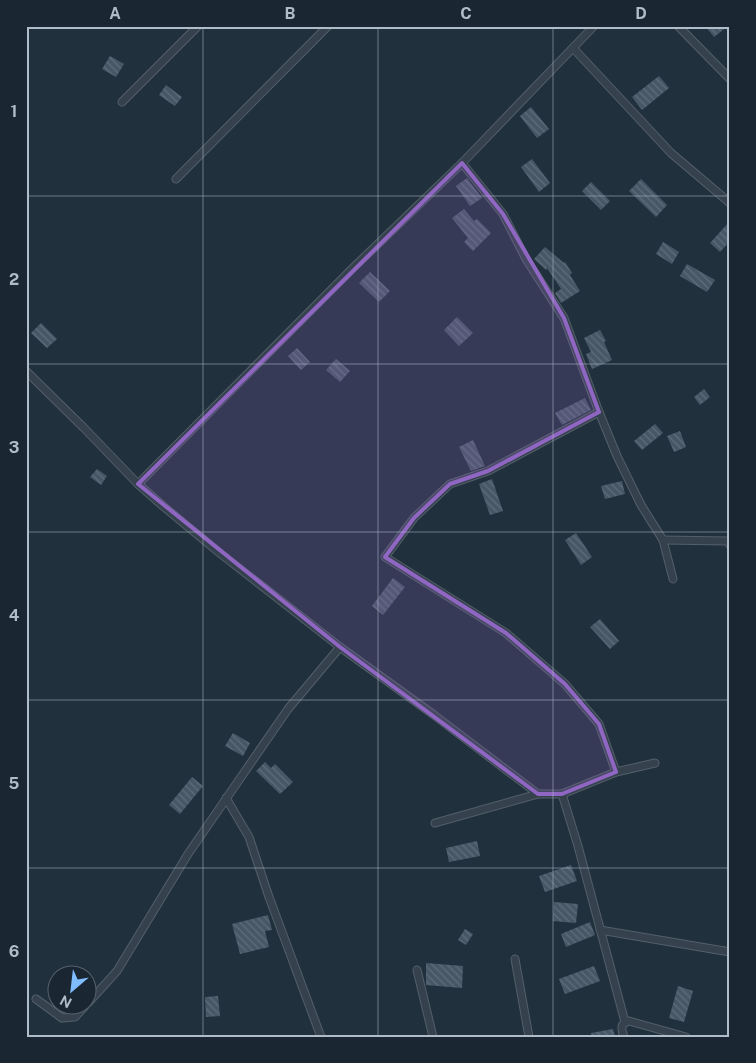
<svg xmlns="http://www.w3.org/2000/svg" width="756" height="1063" font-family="'Public Sans',sans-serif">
	<defs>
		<pattern id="building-back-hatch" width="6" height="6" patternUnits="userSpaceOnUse" patternTransform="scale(1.25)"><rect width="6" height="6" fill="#475766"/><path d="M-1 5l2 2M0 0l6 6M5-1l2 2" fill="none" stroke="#5f6d7a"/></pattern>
	</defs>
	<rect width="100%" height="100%" fill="#21303d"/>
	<!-- building -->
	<g fill="url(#building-back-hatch)">
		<path d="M705,26H728L714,37Z"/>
		<path d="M110,56L124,64L116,77L102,69Z"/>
		<path d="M659,76L669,88L642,110L632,97Z"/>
		<path d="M166,85L182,97L175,106L159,95Z"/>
		<path d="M531,107L549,129L537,138L520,116Z"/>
		<path d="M532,159L550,183L539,192L521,167Z"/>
		<path d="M467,178L482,198L470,206L456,186Z"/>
		<path d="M641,179L667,205L656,217L629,191Z"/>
		<path d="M591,182L610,201L601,210L582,191Z"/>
		<path d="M464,209L474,221L477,219L491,233L473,251L464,242L468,238L452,218Z"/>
		<path d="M730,221V241L720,252L710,243Z"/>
		<path d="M663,242L679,252L672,264L656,254Z"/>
		<path d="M545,247L564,263L565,262L572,273L570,275L580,291L561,303L555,293L561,289L547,268L546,270L534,259Z"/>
		<path d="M687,264L715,280L707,292L680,276Z"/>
		<path d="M370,272L390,291L379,302L359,283Z"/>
		<path d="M457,317L473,333L459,346L444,330Z"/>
		<path d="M41,323L57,339L47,348L31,333Z"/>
		<path d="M600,330L606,341L604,342L612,360L592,369L586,354L591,352L584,338Z"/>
		<path d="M297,348L310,362L301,370L288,356Z"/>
		<path d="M336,359L350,371L340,382L326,370Z"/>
		<path d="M704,389L710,397L700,405L694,397Z"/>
		<path d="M585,398L591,410L562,425L555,413Z"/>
		<path d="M655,424L663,433L642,450L634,441Z"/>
		<path d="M680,431L686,447L674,452L667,436Z"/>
		<path d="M473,440L485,466L471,471L459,447Z"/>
		<path d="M97,469L107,476L101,485L90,477Z"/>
		<path d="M492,479L503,511L490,515L479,484Z"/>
		<path d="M622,481L625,494L605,499L601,486Z"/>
		<path d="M576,533L592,557L581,565L565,540Z"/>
		<path d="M393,578L405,587L383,615L372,606Z"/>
		<path d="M600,619L619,641L610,649L590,627Z"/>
		<path d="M233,733L250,743L243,756L225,746Z"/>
		<path d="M265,762L271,768L275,764L293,782L280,794L256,771Z"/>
		<path d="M192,777L203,786L180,814L169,805Z"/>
		<path d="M477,841L480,856L449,862L446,848Z"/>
		<path d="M571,865L577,881L545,892L539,876Z"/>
		<path d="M554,902L578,904L576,923L553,921Z"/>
		<path d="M268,915L272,930L265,931L269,947L240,954L232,924Z"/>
		<path d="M590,922L595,935L566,947L561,934Z"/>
		<path d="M465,929L473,934L466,945L458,940Z"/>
		<path d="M426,963L463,966L462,988L426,985Z"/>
		<path d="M594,966L600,981L565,994L559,979Z"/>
		<path d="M678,986L693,991L684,1022L669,1018Z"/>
		<path d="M218,996L220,1016L206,1017L205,997Z"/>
		<path d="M613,1029L615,1037H592L591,1033Z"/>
	</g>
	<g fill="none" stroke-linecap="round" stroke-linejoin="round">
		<defs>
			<g id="minor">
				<path d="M678,26L730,79"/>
				<path d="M573,48L671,153L730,203"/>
				<path d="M122,102L198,26"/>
				<path d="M462,163L503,214L526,259L564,318L599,412L617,456L641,505L663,540L673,579"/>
				<path d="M176,179L328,26"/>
				<path d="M26,371L84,428L138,484L163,506L221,554L340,647L434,715L538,794"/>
				<path d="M599,412L488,471L450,484L414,518L385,557L506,633L565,684L599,724L616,772"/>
				<path d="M138,484L354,267L462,163L594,26"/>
				<path d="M663,540L728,541L730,545"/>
				<path d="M562,794L578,846L625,1022"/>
				<path d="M226,798L249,837L269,897L321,1037"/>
				<path d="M435,823L538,794H562L616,772L655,763"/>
				<path d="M600,930L730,952"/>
				<path d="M515,959L529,1037"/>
				<path d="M417,970L433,1037"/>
				<path d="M36,999L62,1018L75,1017L85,1006"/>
				<path d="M88,1003L117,971L188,854L288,709L340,647"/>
				<path d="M624,1037C621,1029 620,1023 629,1021L686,1037"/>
			</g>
		</defs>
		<!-- minor casing -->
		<use href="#minor" stroke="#535f6a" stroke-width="9"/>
		<!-- minor -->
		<use href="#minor" stroke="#35414d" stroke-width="7"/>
	</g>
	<!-- marked area -->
	<path fill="#9066c3" fill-opacity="0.2" stroke="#9066c3" stroke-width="4" stroke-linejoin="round" d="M462,163L503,214L564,318L599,412L488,471L450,484L414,518L385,557L506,633L565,684L599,724L616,772L562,794H538L340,647L138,484Z"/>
	<!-- grid -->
	<path fill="none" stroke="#b0bcc8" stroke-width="1" stroke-opacity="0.55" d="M203,26V1037M378,26V1037M553,26V1037M26,196H730M26,364H730M26,532H730M26,700H730M26,868H730"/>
	<!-- border -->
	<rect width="756" height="1063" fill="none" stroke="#1a2631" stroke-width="55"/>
	<!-- north arrow -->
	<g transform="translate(72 990) rotate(208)"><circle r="24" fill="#1a2631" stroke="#56626d"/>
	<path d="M0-4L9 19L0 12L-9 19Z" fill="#7fbdff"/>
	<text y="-8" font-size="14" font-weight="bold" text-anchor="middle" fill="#b0bcc8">N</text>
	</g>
	<rect x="28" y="28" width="700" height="1008" fill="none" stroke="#b0bcc8" stroke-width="2"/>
	<g font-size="16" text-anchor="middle" font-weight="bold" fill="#b0bcc8">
		<text x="115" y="19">A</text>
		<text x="290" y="19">B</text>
		<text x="466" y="19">C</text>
		<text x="641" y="19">D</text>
		<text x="14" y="117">1</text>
		<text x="14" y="285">2</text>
		<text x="14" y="453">3</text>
		<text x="14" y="621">4</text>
		<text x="14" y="789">5</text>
		<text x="14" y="957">6</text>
	</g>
</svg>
